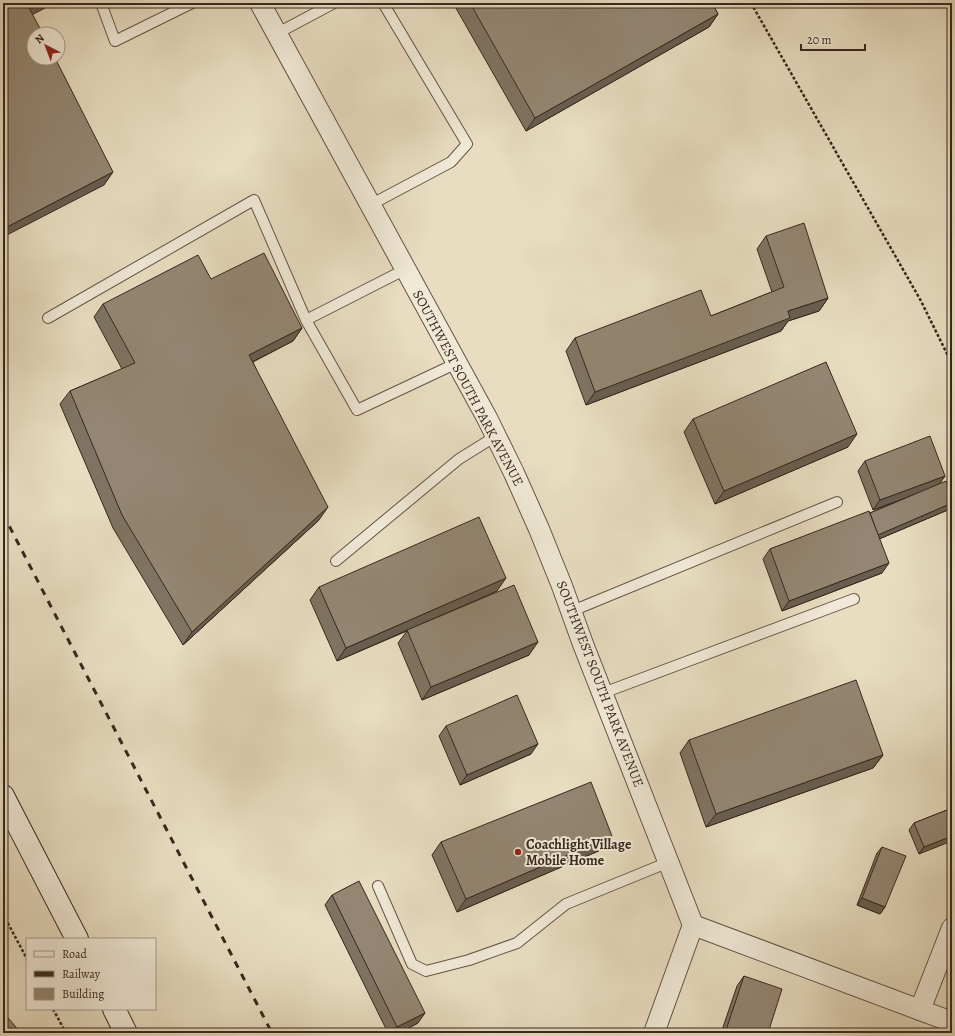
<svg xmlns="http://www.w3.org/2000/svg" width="955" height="1036" font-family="Alegreya,serif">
	<rect width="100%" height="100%" fill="#e8ddc1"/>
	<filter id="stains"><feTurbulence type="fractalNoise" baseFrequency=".005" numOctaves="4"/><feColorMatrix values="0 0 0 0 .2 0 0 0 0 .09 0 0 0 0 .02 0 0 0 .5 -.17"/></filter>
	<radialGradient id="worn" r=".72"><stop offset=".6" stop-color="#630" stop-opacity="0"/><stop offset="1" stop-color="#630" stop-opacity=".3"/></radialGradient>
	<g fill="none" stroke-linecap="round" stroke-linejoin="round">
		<defs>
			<g id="lane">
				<path d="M101,3L115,41L192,3"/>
				<path d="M276,34L334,3"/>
				<path d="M370,205L451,162L467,144L383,3"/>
				<path d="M406,269L306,320L357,410L457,363"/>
				<path d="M48,318L254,200L306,320"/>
				<path d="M336,561L459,459L496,436"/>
				<path d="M572,611L837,502"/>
				<path d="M603,693L854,599"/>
				<path d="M378,886L412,964L426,971L469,960L517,943L566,904L669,862"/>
			</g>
			<g id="street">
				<path d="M260,3L487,418L514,473L539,529L562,586L583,644L693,925"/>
				<path d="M693,925L952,1022"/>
				<path d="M920,1010L952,928"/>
				<path d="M654,1033L693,925"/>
			</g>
			<g id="secondary">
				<path d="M3,796L77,939"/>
				<path d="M114,1009L126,1033"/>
			</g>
		</defs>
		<!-- lane casing -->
		<use href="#lane" stroke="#645447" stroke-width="12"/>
		<!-- street casing -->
		<use href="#street" stroke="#645447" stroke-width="22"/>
		<!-- secondary casing -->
		<use href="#secondary" stroke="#38271e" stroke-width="24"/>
		<!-- path -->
		<g stroke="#38271e" stroke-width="2.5" stroke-dasharray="3 2" stroke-linecap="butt">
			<path d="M751,3L921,301L952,364"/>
			<path d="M3,914L27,959"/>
			<path d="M53,1009L66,1033"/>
		</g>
		<!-- lane -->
		<use href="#lane" stroke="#f0e9d7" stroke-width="10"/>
		<!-- street -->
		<use href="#street" stroke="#f0e9d7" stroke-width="20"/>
		<!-- secondary -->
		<use href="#secondary" stroke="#f0e9d7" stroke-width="22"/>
		<!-- rail -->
		<path stroke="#38271e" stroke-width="3" stroke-dasharray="7 7" stroke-linecap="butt" d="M3,514L272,1033"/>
	</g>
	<!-- wall -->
	<g fill="#7f7363" stroke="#38271e">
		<path d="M453,3H712L718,14L709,27L526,131Z"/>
		<path d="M766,236L828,298L819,311L788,321L781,331L586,405L566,351L575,338L711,316L772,292L757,249Z"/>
		<path d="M211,279L302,328L293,341L253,362L319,520L183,645L113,528L60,404L70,391L122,369L94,317L103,304Z"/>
		<path d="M693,419L848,447L715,504L684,432Z"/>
		<path d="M865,461L945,476L939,484L950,509L879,539L882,573L782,611L763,559L770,549L870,513L905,498L873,510L858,471Z"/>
		<path d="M319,587L497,591L429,621L529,655L422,700L398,643L407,631L337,661L310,600Z"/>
		<path d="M446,726L531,754L460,785L439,736Z"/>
		<path d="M689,740L883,755L873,768L706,827L680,753Z"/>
		<path d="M952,808L919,854L909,830L914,823Z"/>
		<path d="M441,842L603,849L457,912L432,855Z"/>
		<path d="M882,847L885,907L880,914L857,905L877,853Z"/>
		<path d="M332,895L418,1023L399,1033H388L325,905Z"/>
		<path d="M744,976L768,1033H721L737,986Z"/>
	</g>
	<!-- shaded-wall -->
	<g fill="#685e50" stroke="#38271e">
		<path d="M39,3H50L47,7L20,21L29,8Z"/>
		<path d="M718,14L709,27L526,131L535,118Z"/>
		<path d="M113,172L104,185L3,237V229Z"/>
		<path d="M828,298L819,311L788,321L781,331L586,405L595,392L788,311Z"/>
		<path d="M302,328L293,341L240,368L249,355Z"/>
		<path d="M857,434L848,447L715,504L724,491Z"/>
		<path d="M945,476L938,486L873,510L880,500Z"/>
		<path d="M952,503V506L950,509L872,542L877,535Z"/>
		<path d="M328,507L319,520L183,645L192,632Z"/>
		<path d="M889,563L882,573L782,611L789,601Z"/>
		<path d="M506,578L497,591L337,661L346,648Z"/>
		<path d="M538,642L529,655L422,700L431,687Z"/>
		<path d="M538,744L531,754L460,785L467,775Z"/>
		<path d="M883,755L873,768L706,827L716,814Z"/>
		<path d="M612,836L603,849L457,912L466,899Z"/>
		<path d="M952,836V841L919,854L924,847Z"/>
		<path d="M862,898L885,907L880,914L857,905Z"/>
		<path d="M425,1013L418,1023L399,1033H393L397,1027Z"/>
	</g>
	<!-- building -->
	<g fill="#948673" stroke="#38271e">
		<path d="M3,3H39L29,8L43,34H34V58H55L113,172L3,229Z"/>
		<path d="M470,3H712L718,14L535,118Z"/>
		<path d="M804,223L828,298L788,311L790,318L595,392L575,338L701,290L711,316L784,287L766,236Z"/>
		<path d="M264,253L302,328L249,355L328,507L192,632L122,515L70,391L135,363L103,304L198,255L211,279Z"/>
		<path d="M826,362L857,434L724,491L693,419Z"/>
		<path d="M930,436L945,476L880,500L865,461Z"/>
		<path d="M946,481L952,495V503L878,535L870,513Z"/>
		<path d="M869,511L889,563L789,601L770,549Z"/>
		<path d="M479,517L506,578L346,648L319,587Z"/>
		<path d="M514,585L538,642L431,687L407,630Z"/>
		<path d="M856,680L883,755L716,814L689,740Z"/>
		<path d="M517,695L538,744L467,775L446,726Z"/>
		<path d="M591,782L612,836L466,899L441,842Z"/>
		<path d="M952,808V836L924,847L914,823Z"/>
		<path d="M882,847L906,856L885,907L862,898Z"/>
		<path d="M359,881L425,1013L397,1027L332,895Z"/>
		<path d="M744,976L782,989L768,1033H725Z"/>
		<path d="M3,1012L21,1033H3Z"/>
	</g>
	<!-- markers -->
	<circle fill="#8f2418" stroke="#f0e9d7" stroke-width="1.5" cx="518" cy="852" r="4"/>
	<g text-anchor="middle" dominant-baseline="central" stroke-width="4" stroke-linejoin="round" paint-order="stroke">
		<!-- street labels -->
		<g font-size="14" fill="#38271e" stroke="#f0e9d7">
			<text transform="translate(468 388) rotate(62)">SOUTHWEST SOUTH PARK AVENUE</text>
			<text transform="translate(600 684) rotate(69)">SOUTHWEST SOUTH PARK AVENUE</text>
		</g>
		<!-- poi labels -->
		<g font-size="14" font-weight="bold" fill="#38271e" stroke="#f0e9d7" text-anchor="start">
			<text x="526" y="844">Coachlight Village<tspan x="526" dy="16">Mobile Home</tspan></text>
		</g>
	</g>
	<!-- margin -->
	<rect width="955" height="1036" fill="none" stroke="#e8ddc1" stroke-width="16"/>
	<rect x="4" y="4" width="947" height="1028" fill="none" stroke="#38271e" stroke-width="2"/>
	<rect x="8" y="8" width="939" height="1020" fill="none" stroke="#38271e"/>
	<!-- legend -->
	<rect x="26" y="938" width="130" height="72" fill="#f0e9d7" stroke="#a69b8d"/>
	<rect x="34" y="951" width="20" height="6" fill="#f0e9d7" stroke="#a69b8d"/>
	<text x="62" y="958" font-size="12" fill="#38271e">Road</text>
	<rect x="34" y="971" width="20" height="6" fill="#38271e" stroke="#a69b8d"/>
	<text x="62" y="978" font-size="12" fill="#38271e">Railway</text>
	<rect x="34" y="988" width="20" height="12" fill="#948673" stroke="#a69b8d"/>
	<text x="62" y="998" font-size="12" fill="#38271e">Building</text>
	<!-- north arrow -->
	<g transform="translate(46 46) rotate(318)"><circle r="19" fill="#f0e9d7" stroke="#a69b8d"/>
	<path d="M0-3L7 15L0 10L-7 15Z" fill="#8f2418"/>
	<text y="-6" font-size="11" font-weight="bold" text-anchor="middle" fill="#38271e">N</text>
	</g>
	<!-- scale -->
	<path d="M801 44v6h64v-6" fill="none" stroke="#38271e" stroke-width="2"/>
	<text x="807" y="44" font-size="12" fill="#38271e" stroke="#f0e9d7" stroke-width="3" paint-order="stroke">20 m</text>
	<rect width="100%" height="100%" filter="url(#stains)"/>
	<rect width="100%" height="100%" fill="url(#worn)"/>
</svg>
